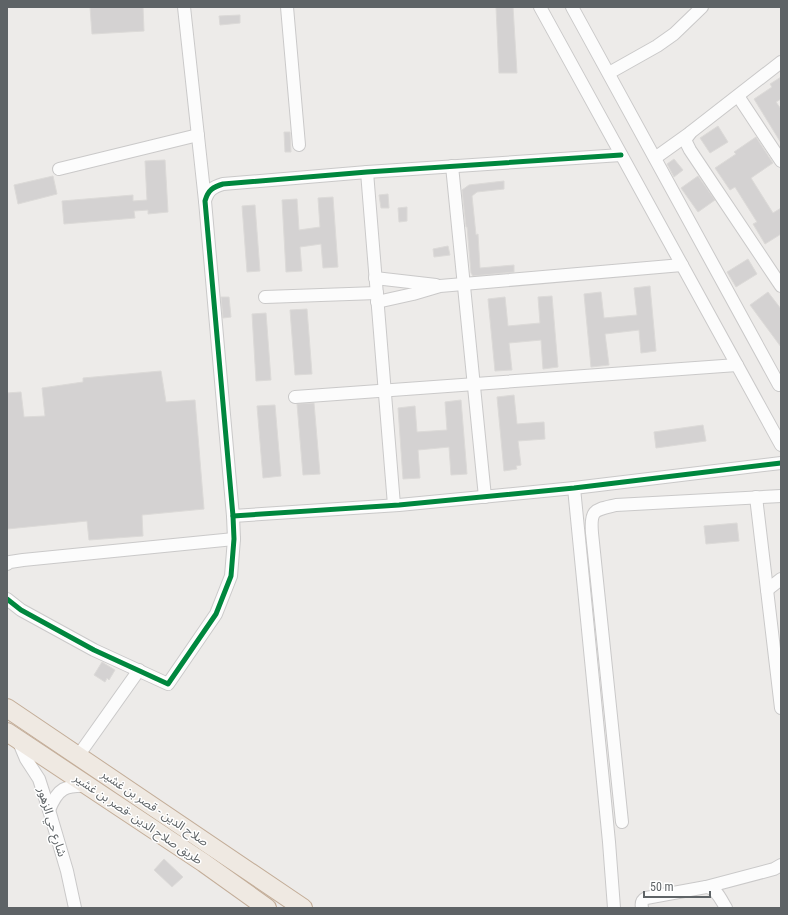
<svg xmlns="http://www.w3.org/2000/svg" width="788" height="915" font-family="'Roboto Condensed','Noto Sans Arabic',sans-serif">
	<rect width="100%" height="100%" fill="#edebe9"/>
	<!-- building -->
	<g fill="#d4d2d2" stroke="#dcdad8">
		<path d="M90,7H143L144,31L92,34Z"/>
		<path d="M496,7H513L517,73H499Z"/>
		<path d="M240,15V23L220,25L219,16Z"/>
		<path d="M781,77V99L776,102L781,109V143L754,99L772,87L770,84Z"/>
		<path d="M718,126L728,142L710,153L700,138Z"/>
		<path d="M284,132H290L291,152H285Z"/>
		<path d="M756,137L773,163L751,178L773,213L781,208V234L765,244L753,224L757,222L735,187L730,190L715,168L736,154L734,152Z"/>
		<path d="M674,159L683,170L674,177L667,164Z"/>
		<path d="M165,160L168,212L148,214V210L134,211L135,218L64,224L62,201L133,195V201L147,200L145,161Z"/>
		<path d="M53,176L57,194L18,204L14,185Z"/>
		<path d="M698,176L715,200L698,212L681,188Z"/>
		<path d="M504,181V189L477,192L472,196L476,235L478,234L480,268L514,265V272L473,276L471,273L467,227H466L462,190L469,185Z"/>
		<path d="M388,194L389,208H381L379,195Z"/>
		<path d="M333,197L338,267L323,268L321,244L300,247L302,271L286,272L282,200L297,199L299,230L320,227L318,198Z"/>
		<path d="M255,205L260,271L247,272L242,206Z"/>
		<path d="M407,207V221L399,222L398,208Z"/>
		<path d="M448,246L450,255L434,257L433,249Z"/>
		<path d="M748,259L757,274L736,287L727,272Z"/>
		<path d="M650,286L656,351L641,353L639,330L605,334L609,365L591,367L584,294L601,292L604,318L637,315L634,288Z"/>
		<path d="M768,292L781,309V347L750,305Z"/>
		<path d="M552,296L558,367L543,369L541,340L509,343L512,370L495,371L488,299L505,297L508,326L540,323L538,297Z"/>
		<path d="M221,297H229L231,317L223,318Z"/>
		<path d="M307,309L312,374L295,375L290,310Z"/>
		<path d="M266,313L271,380L256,381L252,314Z"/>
		<path d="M161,371L166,402L195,400L204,509L142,515L143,536L89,540L87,521L7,529V393L21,392L24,417L45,416L42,388L83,382V378Z"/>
		<path d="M514,395L517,424L544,422L545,439L518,441L521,465L516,466L517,469L504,471L497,397Z"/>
		<path d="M461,400L467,474L451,475L449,447L418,450L420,478L403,479L398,408L415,406L417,432L447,430L445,402Z"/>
		<path d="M314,403L320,474L303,475L297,404Z"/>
		<path d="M275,405L281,476L263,478L257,406Z"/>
		<path d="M703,425L706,441L656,448L654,432Z"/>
		<path d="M737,523L739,541L706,544L704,526Z"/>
		<path d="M102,662L115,670L109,680L107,678L105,682L94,675Z"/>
		<path d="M164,859L183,877L172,887L154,870Z"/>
	</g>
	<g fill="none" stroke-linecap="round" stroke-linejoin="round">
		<defs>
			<g id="minor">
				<path d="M184,7L205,201"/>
				<path d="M287,7L299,145"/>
				<path d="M540,7L781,445"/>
				<path d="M572,7L779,385"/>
				<path d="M781,62L691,132L685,140L690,150L781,286"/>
				<path d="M609,73L657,46L674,34L702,7"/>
				<path d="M738,96L781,161"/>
				<path d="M655,158L690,133"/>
				<path d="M452,166L485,497"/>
				<path d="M59,169L198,135"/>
				<path d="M367,172L394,505"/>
				<path d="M375,278L436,285"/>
				<path d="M265,297L377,293"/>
				<path d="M377,302L413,294L440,286L682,265"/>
				<path d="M295,397L737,365"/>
				<path d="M574,488L609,842L614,908"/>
				<path d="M756,497L781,708"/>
				<path d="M233,516L399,505L574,488L781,463"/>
				<path d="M7,564L10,562L23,560L234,539"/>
				<path d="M767,590L781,579"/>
				<path d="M7,599L21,610L94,650L168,684L216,614L231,576L234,539L233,516L205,201C208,190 213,187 223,184L367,172L621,155"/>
				<path d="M18,740L26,759L39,779L49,810L67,871L75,908"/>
				<path d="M78,756L139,670"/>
				<path d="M49,810C58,788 65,785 88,786"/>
				<path d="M622,822L592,533C590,509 595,510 616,505L781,496"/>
				<path d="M706,887L774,869L781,865"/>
				<path d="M642,908C641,903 642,900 646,898L706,887C716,887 721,900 726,908"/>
			</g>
			<g id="highway">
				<path d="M7,708L303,908"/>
				<path d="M7,732L204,863L267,908"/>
			</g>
		</defs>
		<!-- minor casing -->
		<use href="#minor" stroke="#cac9c9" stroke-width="14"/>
		<!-- highway casing -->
		<use href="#highway" stroke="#c3ad98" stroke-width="20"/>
		<!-- minor -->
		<use href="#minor" stroke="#fcfcfc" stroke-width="12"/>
		<!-- highway -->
		<use href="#highway" stroke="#efe9e2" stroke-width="18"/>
		<defs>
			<g id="cycleway">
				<path d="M233,516L399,505L574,488L781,463"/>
				<path d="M7,599L21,610L94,650L168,684L216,614L231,576L234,539L233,516L205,201C208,190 213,187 223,184L367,172L621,155"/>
			</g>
		</defs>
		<!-- cycleway casing -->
		<use href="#cycleway" stroke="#fff" stroke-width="8"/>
		<!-- cycleway -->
		<use href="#cycleway" stroke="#00873e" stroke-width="5"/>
	</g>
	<g text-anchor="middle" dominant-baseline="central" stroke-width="3" stroke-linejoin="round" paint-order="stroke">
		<!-- street labels -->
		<g font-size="12" fill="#5e6366" stroke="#fff">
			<text transform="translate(155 808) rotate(34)">صلاح الدين - قصر بن غشير</text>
			<text transform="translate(138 819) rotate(34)">طريق صلاح الدين -قصر بن غشير</text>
			<text transform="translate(52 822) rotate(73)">شارع حي الزهور</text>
		</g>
	</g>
	<!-- border -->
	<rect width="788" height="915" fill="none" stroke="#5e6366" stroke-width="16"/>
	<!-- scale -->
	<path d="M644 891v6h66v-6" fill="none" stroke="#5e6366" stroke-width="2"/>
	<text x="650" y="891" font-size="12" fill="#5e6366" stroke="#ffffff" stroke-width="3" paint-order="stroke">50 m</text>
</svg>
